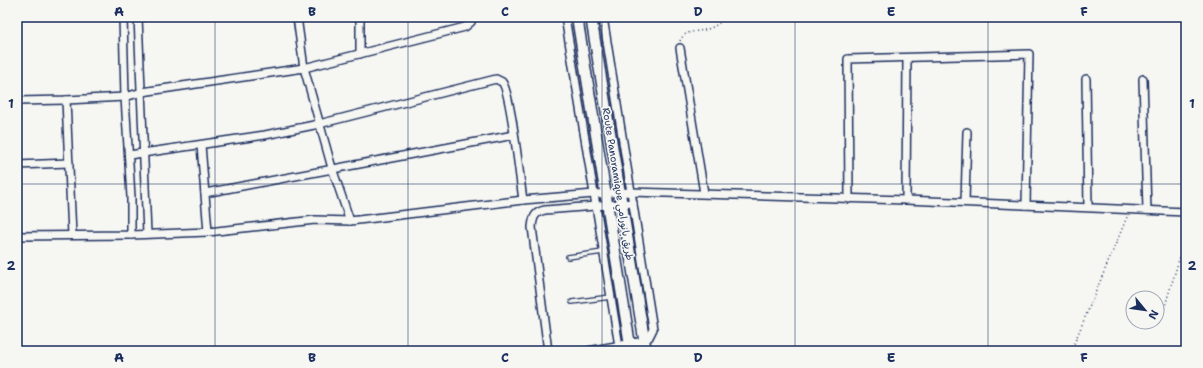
<svg xmlns="http://www.w3.org/2000/svg" width="1203" height="368" font-family="'Shantell Sans','Playpen Sans Arabic',sans-serif">
	<rect width="100%" height="100%" fill="#f6f6f2"/>
	<filter id="ink" filterUnits="userSpaceOnUse"><feTurbulence type="fractalNoise" baseFrequency=".025" numOctaves="2"/><feDisplacementMap in="SourceGraphic" scale="8" xChannelSelector="R" yChannelSelector="G"/><feConvolveMatrix kernelMatrix="1 2 1 2 8 2 1 2 1" color-interpolation-filters="sRGB"/></filter>
	<g filter="url(#ink)">
		<g fill="none" stroke-linecap="round" stroke-linejoin="round">
			<defs>
				<g id="lane">
					<path d="M568,257L603,252"/>
					<path d="M572,302L611,297"/>
				</g>
				<g id="street">
					<path d="M123,17L125,97L131,197V235"/>
					<path d="M138,17L147,234"/>
					<path d="M297,17L304,68L332,168L350,221"/>
					<path d="M565,17L619,346"/>
					<path d="M680,48L704,193"/>
					<path d="M360,54V17"/>
					<path d="M1086,79L1088,207"/>
					<path d="M1143,79L1147,210"/>
					<path d="M66,100L72,235"/>
					<path d="M17,101L66,100L125,97L142,92L304,68L465,27L471,22L472,17"/>
					<path d="M201,145L208,232"/>
					<path d="M129,155L265,135L319,124L496,79L502,82C511,92 520,181 523,200"/>
					<path d="M17,165L69,163"/>
					<path d="M205,193L514,135"/>
					<path d="M849,199L848,59L1029,54L1026,205"/>
					<path d="M906,200L907,58"/>
					<path d="M965,202L967,132"/>
					<path d="M17,236L131,235L208,232L315,220L350,221L523,200L594,194L631,192L906,200L1186,212"/>
					<path d="M548,351L532,227C533,217 535,212 545,210L633,203"/>
					<path d="M588,351L644,341L649,337L653,329L603,17"/>
				</g>
				<g id="secondary">
					<path d="M577,17L631,351"/>
					<path d="M591,17L646,351"/>
				</g>
			</defs>
			<!-- lane casing -->
			<use href="#lane" stroke="#1b2f5e" stroke-width="6"/>
			<!-- street casing -->
			<use href="#street" stroke="#1b2f5e" stroke-width="10"/>
			<!-- secondary casing -->
			<use href="#secondary" stroke="#1b2f5e" stroke-width="13"/>
			<!-- path -->
			<g stroke="#1b2f5e" stroke-width="1.5" stroke-dasharray="1 3" stroke-linecap="butt">
				<path d="M680,41C685,29 697,33 707,29C715,27 720,23 725,17"/>
				<path d="M1163,312L1186,237"/>
				<path d="M1071,351L1127,217"/>
			</g>
			<!-- lane -->
			<use href="#lane" stroke="#f6f6f2" stroke-width="3.5"/>
			<!-- street -->
			<use href="#street" stroke="#f6f6f2" stroke-width="7"/>
			<!-- secondary -->
			<use href="#secondary" stroke="#f6f6f2" stroke-width="10"/>
		</g>
	</g>
	<!-- grid -->
	<path fill="none" stroke="#1b2f5e" stroke-width="1" stroke-opacity="0.55" d="M215,17V351M408,17V351M602,17V351M795,17V351M988,17V351M17,184H1186"/>
	<g text-anchor="middle" dominant-baseline="central" stroke-width="3.5" stroke-linejoin="round" paint-order="stroke">
		<!-- street labels -->
		<g font-size="10" fill="#1b2f5e" stroke="#f6f6f2">
			<text transform="translate(618 184) rotate(81)">Route Panoramique طريق بانورامي</text>
		</g>
	</g>
	<!-- margin -->
	<rect width="1203" height="368" fill="none" stroke="#f6f6f2" stroke-width="44"/>
	<!-- north arrow -->
	<g transform="translate(1145 310) rotate(119)"><circle r="19" fill="#f6f6f2" stroke="#9ea6b7"/>
	<path d="M0-3L7 15L0 10L-7 15Z" fill="#1b2f5e"/>
	<text y="-6" font-size="11" font-weight="bold" text-anchor="middle" fill="#1b2f5e">N</text>
	</g>
	<rect x="22" y="22" width="1159" height="324" fill="none" stroke="#1b2f5e" stroke-width="1.5"/>
	<g font-size="13" text-anchor="middle" font-weight="bold" fill="#1b2f5e">
		<text x="119" y="16">A</text>
		<text x="312" y="16">B</text>
		<text x="505" y="16">C</text>
		<text x="698" y="16">D</text>
		<text x="891" y="16">E</text>
		<text x="1084" y="16">F</text>
		<text x="11" y="108">1</text>
		<text x="1192" y="108">1</text>
		<text x="11" y="270">2</text>
		<text x="1192" y="270">2</text>
		<text x="119" y="362">A</text>
		<text x="312" y="362">B</text>
		<text x="505" y="362">C</text>
		<text x="698" y="362">D</text>
		<text x="891" y="362">E</text>
		<text x="1084" y="362">F</text>
	</g>
</svg>
